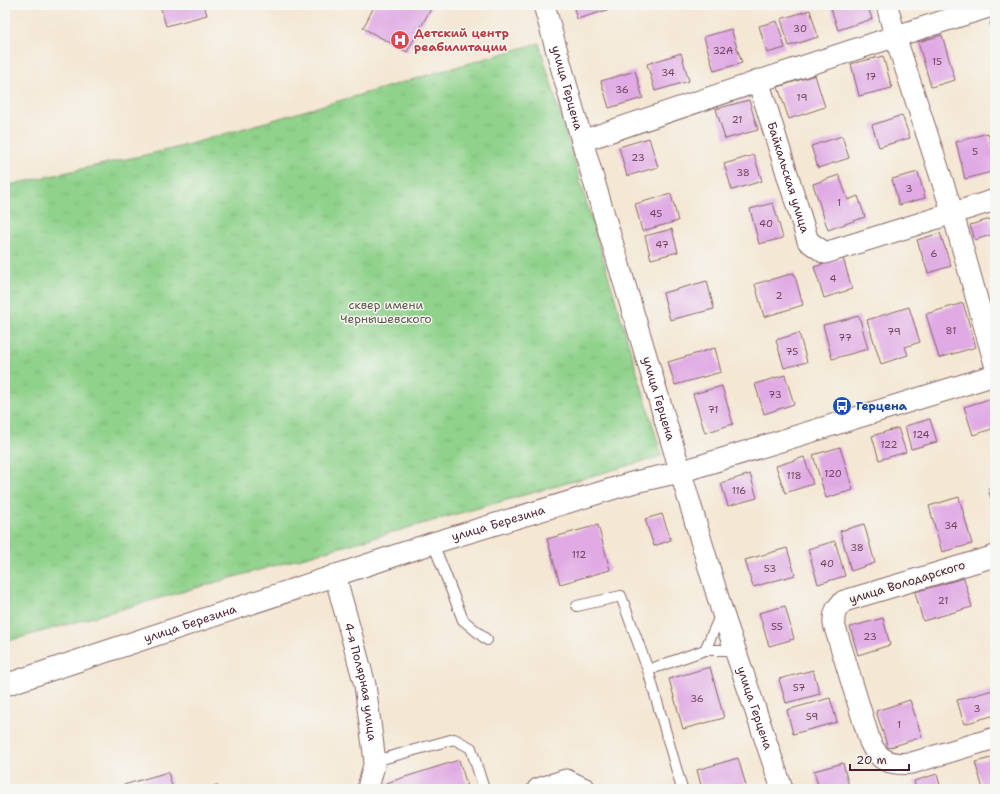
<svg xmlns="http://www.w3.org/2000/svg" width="1000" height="794" font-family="'Shantell Sans',sans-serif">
	<defs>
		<pattern id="park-tufts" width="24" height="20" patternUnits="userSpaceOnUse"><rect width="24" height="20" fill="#8fd28b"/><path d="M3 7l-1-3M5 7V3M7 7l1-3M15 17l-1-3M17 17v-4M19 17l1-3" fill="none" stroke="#7db478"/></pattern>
	</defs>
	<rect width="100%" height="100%" fill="#f6f6f2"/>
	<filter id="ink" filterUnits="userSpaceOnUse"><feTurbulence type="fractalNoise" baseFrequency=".025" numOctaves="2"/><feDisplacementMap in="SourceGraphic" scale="8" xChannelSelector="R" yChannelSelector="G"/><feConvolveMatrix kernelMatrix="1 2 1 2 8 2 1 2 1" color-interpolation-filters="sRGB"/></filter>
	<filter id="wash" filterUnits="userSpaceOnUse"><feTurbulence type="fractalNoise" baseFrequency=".012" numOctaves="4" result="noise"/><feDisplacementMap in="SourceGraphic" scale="16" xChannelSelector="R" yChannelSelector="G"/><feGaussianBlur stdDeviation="0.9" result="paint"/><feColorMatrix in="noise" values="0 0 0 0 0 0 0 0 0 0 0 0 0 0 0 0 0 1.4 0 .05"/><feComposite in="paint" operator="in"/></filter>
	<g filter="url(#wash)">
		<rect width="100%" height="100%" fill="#f4e7d3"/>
		<!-- park -->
		<path fill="url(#park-tufts)" stroke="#6c785b" d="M539,43L662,456L5,642V186L176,148Z"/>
		<g id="blocks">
			<!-- building -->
			<g fill="#e0aae4">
				<path d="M160,5H204L207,15L166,26Z"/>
				<path d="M375,5H433L407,52L363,28Z"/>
				<path d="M573,5H610L611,9L577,19Z"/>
				<path d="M830,5H867L872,19L838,30Z"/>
				<path d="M810,10L818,37L789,46L781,19Z"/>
				<path d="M777,21L785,48L767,53L759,26Z"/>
				<path d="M995,22V37L990,23Z"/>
				<path d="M731,29L742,63L714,71L704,37Z"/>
				<path d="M942,35L955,80L931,87L918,42Z"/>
				<path d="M681,53L689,81L655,91L647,64Z"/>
				<path d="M883,56L892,88L859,96L851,64Z"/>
				<path d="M635,71L643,98L609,108L601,81Z"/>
				<path d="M815,75L825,107L789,119L778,87Z"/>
				<path d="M749,100L758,130L725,139L716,109Z"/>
				<path d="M902,115L910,138L879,147L872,125Z"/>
				<path d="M988,133L995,160V171L965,179L956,142Z"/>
				<path d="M842,136L849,158L818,168L811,146Z"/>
				<path d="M649,138L658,167L627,176L619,147Z"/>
				<path d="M754,155L762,181L732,190L724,164Z"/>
				<path d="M918,172L925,198L899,205L892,179Z"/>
				<path d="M839,175L848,200L858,196L865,217L828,230L813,184Z"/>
				<path d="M671,194L678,221L642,231L635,204Z"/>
				<path d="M773,203L783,238L759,244L750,209Z"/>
				<path d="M990,219L994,234L975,240L970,225Z"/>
				<path d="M672,229L678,252L651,259L645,236Z"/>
				<path d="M940,233L951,266L928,273L917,240Z"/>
				<path d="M843,258L852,289L824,298L814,267Z"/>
				<path d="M794,273L803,305L764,317L755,284Z"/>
				<path d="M707,281L714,309L670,320L663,293Z"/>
				<path d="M963,303L976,347L939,358L926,314Z"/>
				<path d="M909,307L920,342L905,347L908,355L881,364L867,320Z"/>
				<path d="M859,316L868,349L832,359L823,325Z"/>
				<path d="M799,333L807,362L784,368L776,340Z"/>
				<path d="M715,348L721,372L675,385L668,362Z"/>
				<path d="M785,375L794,404L764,414L755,384Z"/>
				<path d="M722,386L733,424L705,433L693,394Z"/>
				<path d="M989,399L995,419V428L973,435L964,407Z"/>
				<path d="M930,419L937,442L911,449L905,426Z"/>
				<path d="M898,428L906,452L879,460L872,436Z"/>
				<path d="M840,447L853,490L826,498L813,455Z"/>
				<path d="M804,457L813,484L785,493L776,466Z"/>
				<path d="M750,474L757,498L728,506L721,483Z"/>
				<path d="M995,487V512L988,489Z"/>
				<path d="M959,497L972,544L942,552L929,506Z"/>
				<path d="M662,514L671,540L654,546L645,519Z"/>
				<path d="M864,524L875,563L851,571L840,531Z"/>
				<path d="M598,525L610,570L560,584L547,539Z"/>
				<path d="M835,541L845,576L818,584L808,549Z"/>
				<path d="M787,548L795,575L753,587L745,560Z"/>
				<path d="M964,578L972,607L923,621L915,592Z"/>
				<path d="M785,606L794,639L769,646L759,613Z"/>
				<path d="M883,618L890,645L858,655L850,627Z"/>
				<path d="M710,667L724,718L683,729L669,679Z"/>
				<path d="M813,670L820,694L786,703L779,679Z"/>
				<path d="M993,690L995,696V715L964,724L957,700Z"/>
				<path d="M830,698L837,722L793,734L787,710Z"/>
				<path d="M910,700L922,737L888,748L876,711Z"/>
				<path d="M995,757V789H983L975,762Z"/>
				<path d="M738,758L747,789H702L697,770Z"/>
				<path d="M459,760L467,785L454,789H388L386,783Z"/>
				<path d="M843,763L849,787L842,789H819L814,771Z"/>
				<path d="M168,772L173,789H110Z"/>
				<path d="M937,774L941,789H916L914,781Z"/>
				<path d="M217,785L218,789H206Z"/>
				<path d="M911,786L912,789H901Z"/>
			</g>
		</g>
	</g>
	<g filter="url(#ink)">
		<use href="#blocks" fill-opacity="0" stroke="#866566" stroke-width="1"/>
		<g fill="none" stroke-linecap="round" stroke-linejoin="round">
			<defs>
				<g id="lane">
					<path d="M433,543L463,620L487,640"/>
					<path d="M577,606L621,596L648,670L682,789"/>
					<path d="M705,650L721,614"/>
					<path d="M648,670L705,650H735"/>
					<path d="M375,761L454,739L471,748L484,789"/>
				</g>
				<g id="street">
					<path id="s1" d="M544,5L582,141L722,611L782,789"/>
					<path d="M887,5L895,36L953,214L995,364"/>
					<path id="s2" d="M758,80L808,241L825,253L995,200"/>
					<path d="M582,141C719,94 856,48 995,5"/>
					<path d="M995,556L844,601C836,608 833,614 834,624L870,742C879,762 891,765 912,763L995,738"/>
					<path id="s3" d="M335,575L365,685L375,761L369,784L371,789"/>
					<path id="s4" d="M5,685L433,543L635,482L680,472L995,375"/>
					<path d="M538,789L566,780L585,789"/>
				</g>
			</defs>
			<!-- lane casing -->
			<use href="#lane" stroke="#866566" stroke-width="12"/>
			<!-- street casing -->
			<use href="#street" stroke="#866566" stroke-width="23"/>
			<!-- lane -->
			<use href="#lane" stroke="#fff" stroke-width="10"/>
			<!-- street -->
			<use href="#street" stroke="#fff" stroke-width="21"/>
		</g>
	</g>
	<!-- icons -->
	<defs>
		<symbol id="hospital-disc" viewBox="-11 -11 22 22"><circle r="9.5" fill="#e0444e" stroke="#f6f6f2"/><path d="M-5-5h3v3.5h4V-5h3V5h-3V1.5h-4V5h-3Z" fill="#fff"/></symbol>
		<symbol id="bus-disc" viewBox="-11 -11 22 22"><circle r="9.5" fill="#1a4fb4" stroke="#f6f6f2"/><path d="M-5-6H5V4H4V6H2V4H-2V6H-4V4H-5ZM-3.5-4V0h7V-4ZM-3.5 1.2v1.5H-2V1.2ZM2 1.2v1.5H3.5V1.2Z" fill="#fff"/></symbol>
	</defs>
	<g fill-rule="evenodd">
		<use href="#hospital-disc" x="389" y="29" width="22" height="22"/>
		<use href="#bus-disc" x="831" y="395" width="22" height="22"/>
	</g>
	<g text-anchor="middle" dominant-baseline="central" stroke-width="3" stroke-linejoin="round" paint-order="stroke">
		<!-- number labels -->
		<g font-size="10" fill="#704259">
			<text x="800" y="28">30</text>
			<text x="723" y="50">32А</text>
			<text x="937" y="61">15</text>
			<text x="668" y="72">34</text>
			<text x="871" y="76">17</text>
			<text x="622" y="89">36</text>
			<text x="802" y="97">19</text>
			<text x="737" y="119">21</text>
			<text x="975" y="151">5</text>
			<text x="638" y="157">23</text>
			<text x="743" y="172">38</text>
			<text x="909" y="188">3</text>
			<text x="839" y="202">1</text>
			<text x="656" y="213">45</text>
			<text x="766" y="223">40</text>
			<text x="662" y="244">47</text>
			<text x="934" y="253">6</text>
			<text x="833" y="278">4</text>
			<text x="779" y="295">2</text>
			<text x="951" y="330">81</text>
			<text x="894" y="331">79</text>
			<text x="845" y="337">77</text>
			<text x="792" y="351">75</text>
			<text x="775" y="394">73</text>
			<text x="713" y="409">71</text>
			<text x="921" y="434">124</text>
			<text x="889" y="444">122</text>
			<text x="833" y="473">120</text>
			<text x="794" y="475">118</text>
			<text x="739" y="490">116</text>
			<text x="951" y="525">34</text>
			<text x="857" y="547">38</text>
			<text x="579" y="554">112</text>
			<text x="827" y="563">40</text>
			<text x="770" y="568">53</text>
			<text x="943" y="600">21</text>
			<text x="777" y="626">55</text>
			<text x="870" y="636">23</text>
			<text x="799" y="687">57</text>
			<text x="697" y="698">36</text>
			<text x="977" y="708">3</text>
			<text x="812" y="716">59</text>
			<text x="899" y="724">1</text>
		</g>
		<!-- health labels -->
		<g font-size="12" font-weight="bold" fill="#be3a42" stroke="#f6f6f2" text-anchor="start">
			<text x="414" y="33">Детский центр<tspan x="414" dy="14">реабилитации</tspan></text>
		</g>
		<!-- street labels -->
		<g font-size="12" fill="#4a1f2b" stroke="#f6f6f2">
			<text stroke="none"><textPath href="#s1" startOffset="86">улица Герцена</textPath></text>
			<text stroke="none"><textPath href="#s2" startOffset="102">Байкальская улица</textPath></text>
			<text stroke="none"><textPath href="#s1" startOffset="410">улица Герцена</textPath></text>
			<text stroke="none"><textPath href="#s4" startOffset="519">улица Березина</textPath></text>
			<text transform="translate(907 582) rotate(-17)">улица Володарского</text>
			<text stroke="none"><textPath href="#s4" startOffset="195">улица Березина</textPath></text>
			<text stroke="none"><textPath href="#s3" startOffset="110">4-я Полярная улица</textPath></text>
			<text stroke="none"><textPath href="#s1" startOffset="734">улица Герцена</textPath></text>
		</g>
		<!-- park labels -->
		<g font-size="12" fill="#5f5548" stroke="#f6f6f2">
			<text x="386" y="305">сквер имени<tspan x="386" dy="14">Чернышевского</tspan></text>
		</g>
		<!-- transit labels -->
		<g font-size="12" font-weight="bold" fill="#164399" stroke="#f6f6f2" text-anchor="start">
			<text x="856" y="406">Герцена</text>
		</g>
	</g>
	<!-- margin -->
	<rect width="1000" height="794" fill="none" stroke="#f6f6f2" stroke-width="20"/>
	<!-- scale -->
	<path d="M850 764v6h59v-6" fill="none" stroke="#4a1f2b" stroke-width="2"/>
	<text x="856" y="764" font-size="12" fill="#4a1f2b" stroke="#f6f6f2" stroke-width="3" paint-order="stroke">20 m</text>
</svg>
